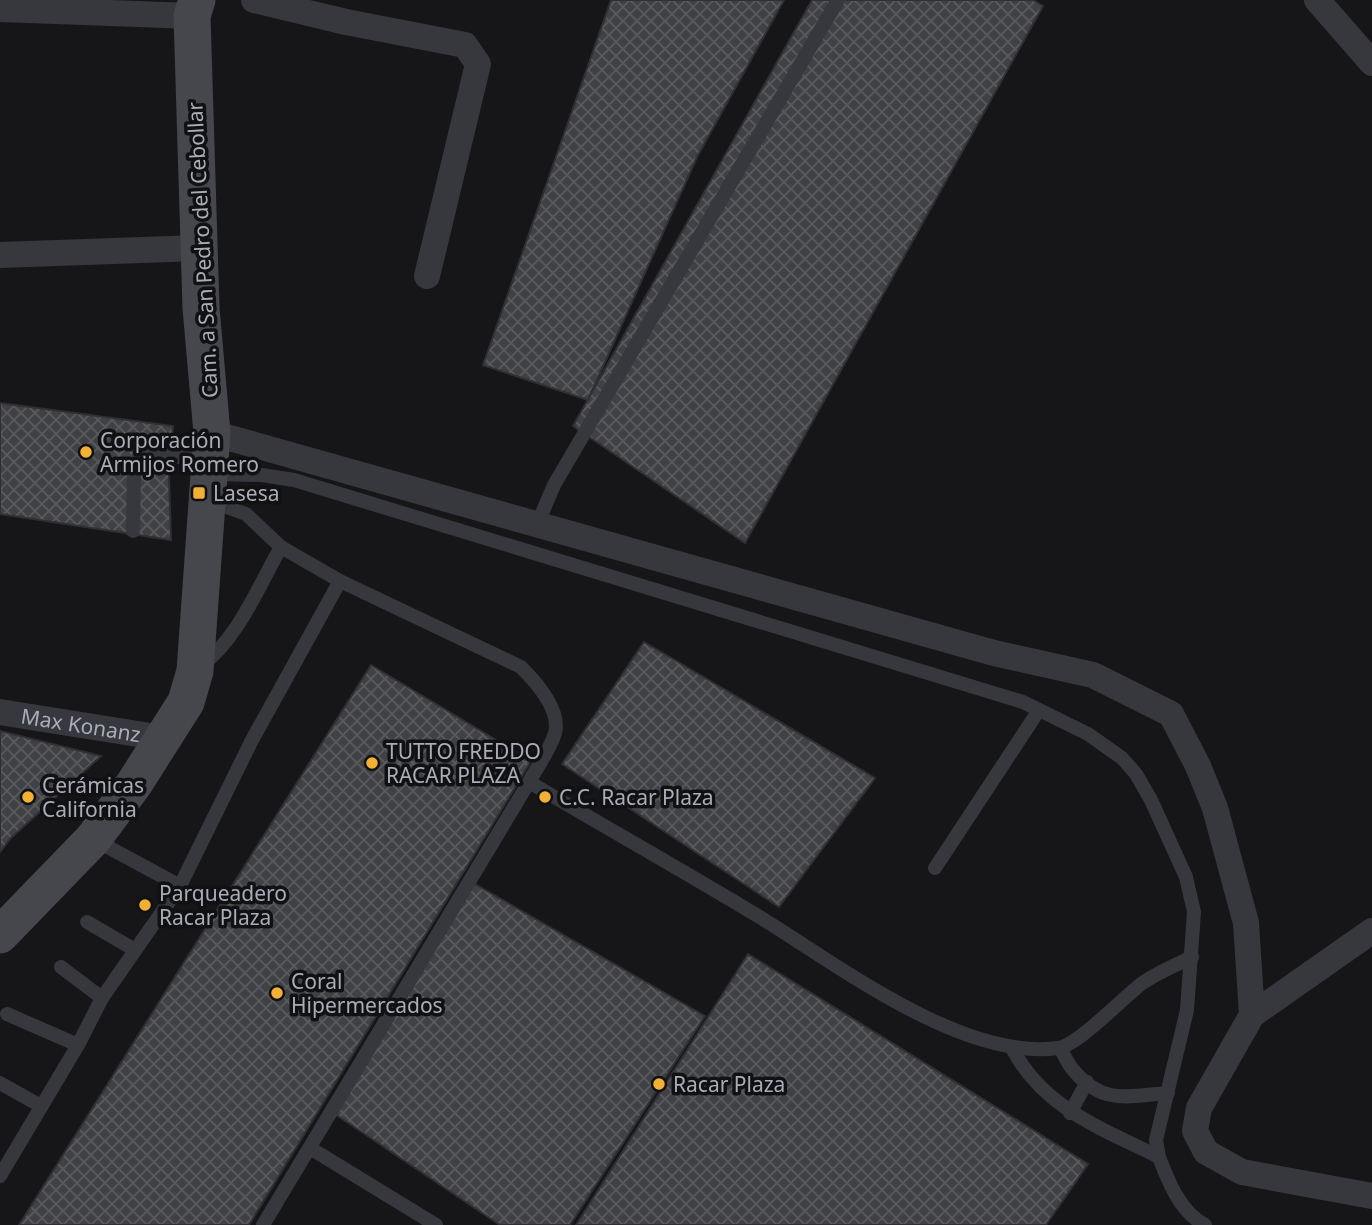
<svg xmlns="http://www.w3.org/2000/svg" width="1372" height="1225" font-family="'Noto Sans',sans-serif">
	<defs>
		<pattern id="building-cross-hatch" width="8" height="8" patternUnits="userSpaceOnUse" patternTransform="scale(1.75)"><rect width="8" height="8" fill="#404145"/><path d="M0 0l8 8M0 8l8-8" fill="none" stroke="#595a5e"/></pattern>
	</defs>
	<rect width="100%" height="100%" fill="#161618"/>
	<!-- building -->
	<g fill="url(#building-cross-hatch)" stroke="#303034" stroke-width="2">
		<path d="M611,0H784L697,157L588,400L483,365Z"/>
		<path d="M812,0H1033L1043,6L745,543L573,426Z"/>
		<path d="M0,403L173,426L169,478L171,540L0,514Z"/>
		<path d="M644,642L875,778L779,907L562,764Z"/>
		<path d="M371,665L531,761L249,1225H19Z"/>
		<path d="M0,731L101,756L11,838L0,852Z"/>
		<path d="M473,883L705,1016L570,1225H500L326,1108Z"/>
		<path d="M748,954L1088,1164L1046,1225H576Z"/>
	</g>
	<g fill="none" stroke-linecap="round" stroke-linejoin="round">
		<!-- lane -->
		<g stroke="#37383d" stroke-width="14">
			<path d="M210,474L262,475L294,480L1023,702L1088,734L1122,758L1136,774L1151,800L1186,877L1194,912L1187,1010L1156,1140L1159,1157"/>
			<path d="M208,500L246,514L281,547L340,581L521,667C536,682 561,710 555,733C550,750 537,767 529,782L263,1225"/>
			<path d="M537,525L554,485L838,0"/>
			<path d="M133,531L134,470L139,456L182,457L208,462"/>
			<path d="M199,668C238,639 257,589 281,547"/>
			<path d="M529,782C605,827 682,870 758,916C837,964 962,1061 1058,1048C1077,1046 1124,997 1141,984C1156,973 1176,965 1192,957"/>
			<path d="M95,840L180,886"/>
			<path d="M935,868L1039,710"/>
			<path d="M87,922L135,950"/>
			<path d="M61,967L102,998"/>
			<path d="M7,1014L78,1045"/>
			<path d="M1012,1048C1043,1108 1101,1128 1159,1157C1168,1181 1180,1212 1205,1225"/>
			<path d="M1060,1048C1065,1056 1068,1065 1075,1072C1103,1105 1129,1096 1168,1093"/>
			<path d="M0,1083L41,1106"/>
			<path d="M1070,1113L1087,1082"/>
			<path d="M310,1148L436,1225"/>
			<path d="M0,1176L78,1045L102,998L180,886L252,740L340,581"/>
		</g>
		<!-- street -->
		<g stroke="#37383d" stroke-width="26">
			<path d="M254,0L346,22L465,45L478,64L427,276"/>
			<path d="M1317,0L1372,63"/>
			<path d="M0,9L192,16"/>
			<path d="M0,255L199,248"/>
			<path d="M212,433L994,653L1093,675L1171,714L1198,766L1215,808L1246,923L1252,1015L1199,1108L1195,1131L1206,1152L1242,1172L1372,1196"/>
			<path id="s1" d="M0,712L163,738"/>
			<path d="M1252,1015L1372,931"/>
		</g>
		<!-- secondary -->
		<path stroke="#45474d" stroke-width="37" d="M0,935L93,839L134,784L186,702L195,671L212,433L201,308L192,16L197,0"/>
	</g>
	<!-- markers -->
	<g fill="#f2b134" stroke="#111113" stroke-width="2.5">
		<circle cx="86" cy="452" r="7"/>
		<rect x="192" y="486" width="14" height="14" rx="3.5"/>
		<circle cx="372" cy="763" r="7"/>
		<circle cx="28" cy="797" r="7"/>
		<circle cx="545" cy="797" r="7"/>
		<circle cx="145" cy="905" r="7"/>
		<circle cx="277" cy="993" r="7"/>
		<circle cx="659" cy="1084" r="7"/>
	</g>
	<g text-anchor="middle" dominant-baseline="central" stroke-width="7" stroke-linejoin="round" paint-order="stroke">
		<!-- street labels -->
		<g font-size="21" fill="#a8adb8" stroke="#111113">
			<text transform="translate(202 250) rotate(-93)">Cam. a San Pedro del Cebollar</text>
			<text stroke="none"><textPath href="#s1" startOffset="82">Max Konanz</textPath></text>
		</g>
		<!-- poi labels -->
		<g font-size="21" fill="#a8adb8" stroke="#111113" text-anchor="start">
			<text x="100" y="440">Corporación<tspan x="100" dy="24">Armijos Romero</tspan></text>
			<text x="213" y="493">Lasesa</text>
			<text x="386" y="751">TUTTO FREDDO<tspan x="386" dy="24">RACAR PLAZA</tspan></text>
			<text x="42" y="785">Cerámicas<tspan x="42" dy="24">California</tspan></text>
			<text x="559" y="797">C.C. Racar Plaza</text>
			<text x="159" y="893">Parqueadero<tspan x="159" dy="24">Racar Plaza</tspan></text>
			<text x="291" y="981">Coral<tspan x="291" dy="24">Hipermercados</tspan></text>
			<text x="673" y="1084">Racar Plaza</text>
		</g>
	</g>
</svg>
